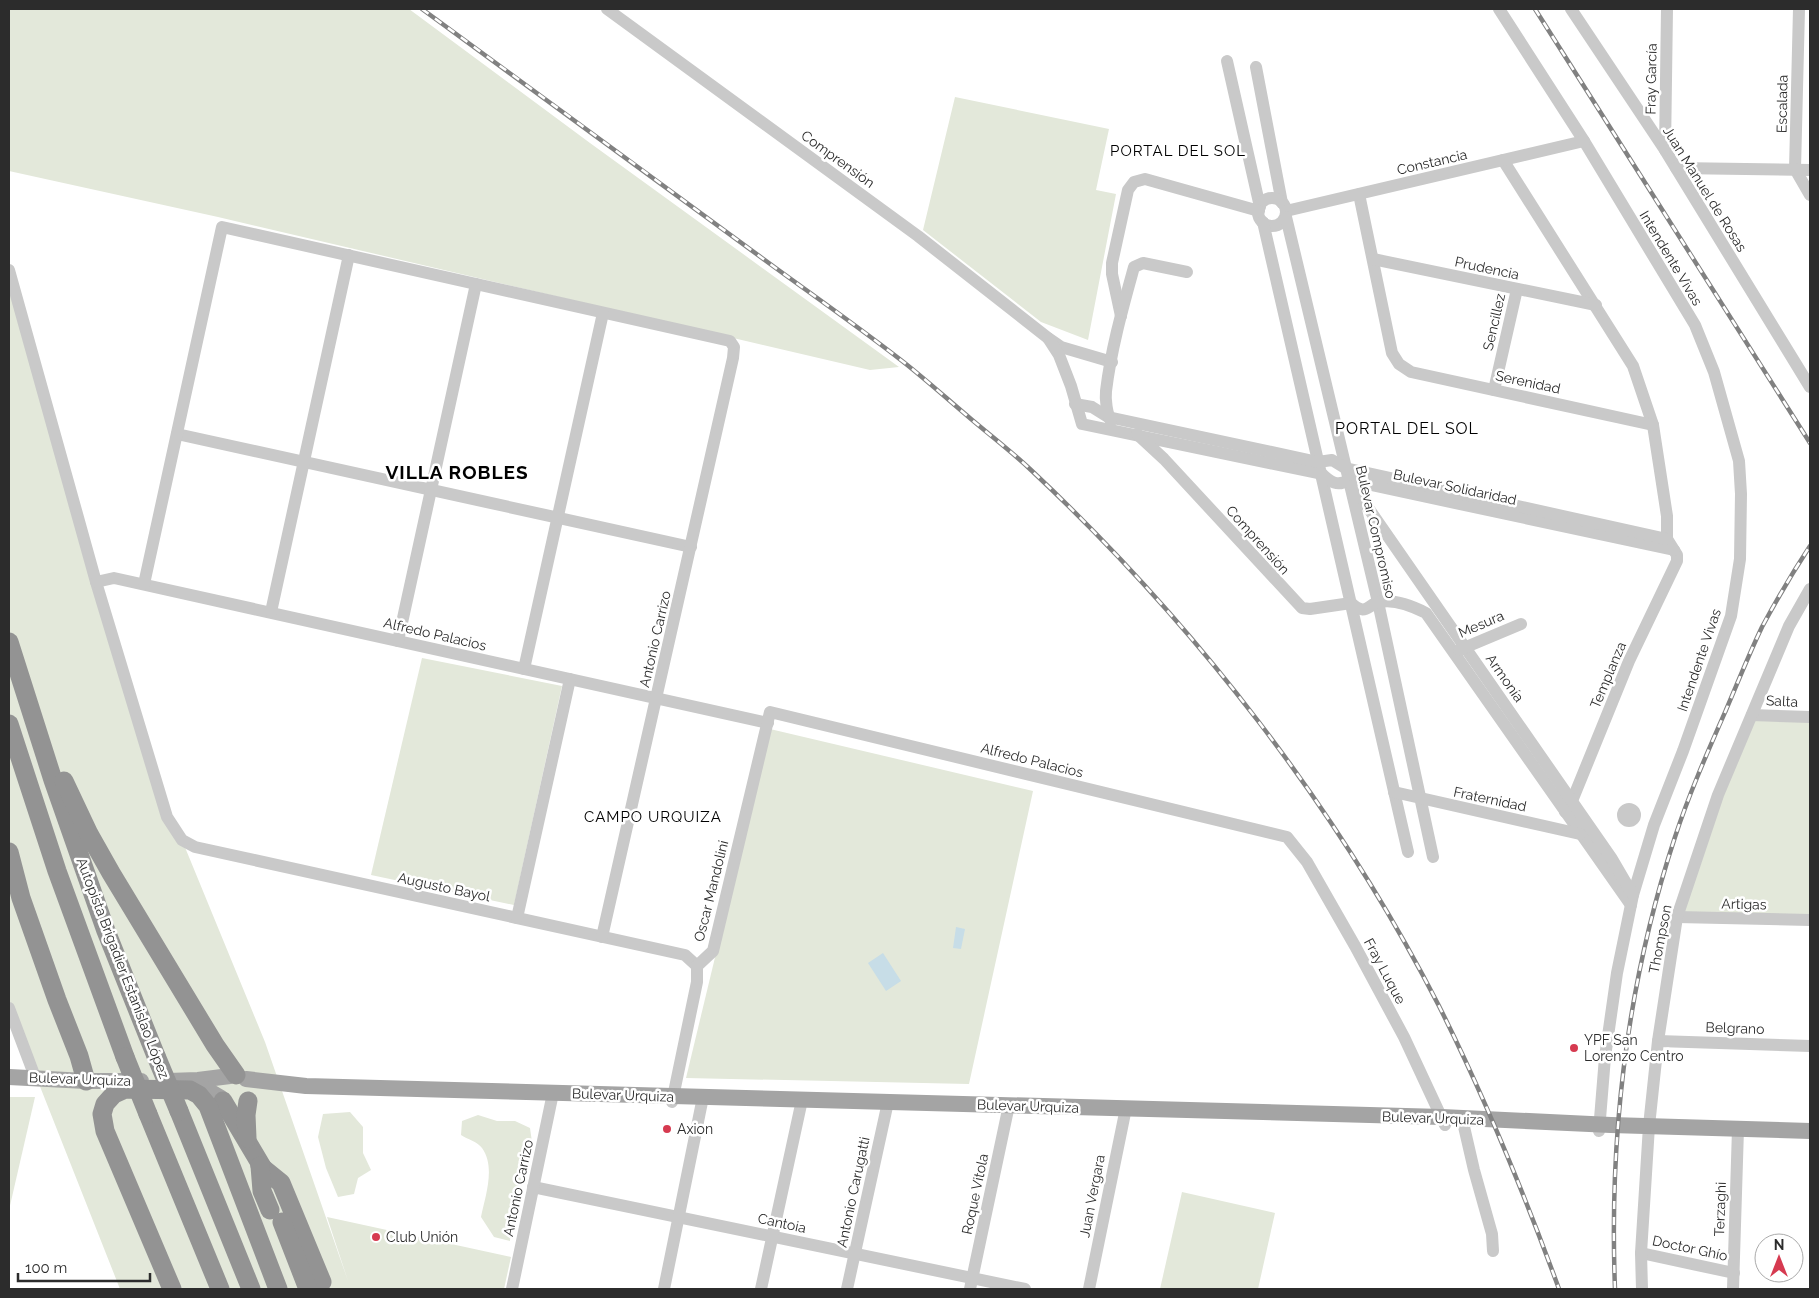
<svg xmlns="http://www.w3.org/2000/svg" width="1819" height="1298" font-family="Raleway,sans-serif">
	<rect width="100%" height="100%" fill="#fff"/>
	<!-- green -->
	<g fill="#e3e8da">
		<path d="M9,9H409L590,143L899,367L870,370L218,217L9,171Z"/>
		<path d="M955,97L1109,129L1096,190L1116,194L1088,340L1041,322L923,230Z"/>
		<path d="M9,270L167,817L182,840L265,1042L348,1281L327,1217L511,1257L504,1289H120L9,1008Z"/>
		<path d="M422,658L562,686L514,905L371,875Z"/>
		<path d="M1752,715L1810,717V920L1677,917Z"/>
		<path d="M770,729L1033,791L969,1084L686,1078Z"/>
		<path d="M9,1097H35L9,1210Z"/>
		<path d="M350,1112L363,1127V1153L371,1170L358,1178L354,1194L338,1197L326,1168L318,1137L323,1114Z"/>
		<path d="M478,1115L497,1121H515L530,1128L532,1142L518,1165L522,1185L511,1212L510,1241L494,1237L481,1217C485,1197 496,1167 482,1148C478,1142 467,1139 461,1135L462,1121Z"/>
		<path d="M1182,1192L1275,1213L1258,1289H1160Z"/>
	</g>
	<!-- water -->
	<g fill="#c7dde7">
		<path d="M956,927L965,929L961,949L953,948Z"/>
		<path d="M883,953L901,981L886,991L868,963Z"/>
	</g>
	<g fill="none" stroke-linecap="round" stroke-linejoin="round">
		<!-- minor -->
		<g stroke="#c9c9c9" stroke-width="12">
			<path d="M607,9L918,236L1048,338L1061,347L1112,362"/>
			<path d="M1499,9L1584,141L1695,325L1714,372L1739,461L1741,494L1740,559L1731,616L1683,751L1654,825L1633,895L1617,973L1605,1057L1599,1131"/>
			<path d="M1571,9L1665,150L1810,387"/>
			<path d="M1799,9L1795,169L1810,195"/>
			<path d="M1227,61L1260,207"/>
			<path d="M1256,67L1282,203"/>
			<path d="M1665,150L1667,9"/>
			<path d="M1503,160L1633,366L1653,425L1667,516V539L1677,555V561L1629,661L1572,801L1565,812"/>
			<path d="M1676,168L1810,170"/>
			<path d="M1359,194L1392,353L1399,364L1411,372L1653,425"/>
			<circle cx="1272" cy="212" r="14"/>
			<path d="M1286,211L1584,141"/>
			<path d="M1286,217L1378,602L1433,857"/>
			<path d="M1263,222L1408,852"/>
			<path d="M1373,259L1596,305"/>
			<path d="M9,270L96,582L167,817L182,840L195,847L685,955L697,966"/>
			<path d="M1121,316L1112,274V263L1128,190L1134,182L1145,179L1259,211"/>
			<path d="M1048,338L1059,355L1071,386L1082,424L1322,474C1330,482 1338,487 1348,480L1674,550"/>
			<path d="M1494,390L1517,289"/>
			<path d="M1075,404L1092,407L1108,417L1318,462L1332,460L1345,468L1667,539"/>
			<path d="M1111,421C1107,414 1105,400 1106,391C1111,349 1123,307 1134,267L1143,263L1187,272"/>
			<path d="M177,434L691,547"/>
			<path d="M1137,434L1164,459L1302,608L1310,609L1351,603C1367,617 1367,604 1380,602C1395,599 1412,606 1426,613L1631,905"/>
			<path d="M1353,486L1612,859L1633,895"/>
			<path d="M96,582L114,578L768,723"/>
			<path d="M144,584L222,227L730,341L734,347L733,358L602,937"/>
			<path d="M271,612L349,255"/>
			<path d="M398,641L476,284"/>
			<path d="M1459,650L1521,624"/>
			<path d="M524,669L603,313"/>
			<path d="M1752,715L1810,717"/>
			<path d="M1394,792L1580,834"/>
			<circle cx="1629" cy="815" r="6"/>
			<path d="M1677,917L1810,920"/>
			<path d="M517,918L570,679"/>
			<path d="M9,1008L35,1077"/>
			<path d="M1658,1041L1810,1046"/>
			<path d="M672,1102L697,982V966L713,951L770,712L1287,837L1307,862L1355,946L1404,1037L1445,1125"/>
			<path d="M1462,1118L1474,1170L1492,1234L1493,1251"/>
			<path d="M533,1187L1025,1289"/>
			<path d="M1641,1253L1734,1273"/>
			<path d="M512,1289L553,1093"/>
			<path d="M664,1289L703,1097"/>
			<path d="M761,1289L802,1100"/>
			<path d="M847,1289L888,1102"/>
			<path d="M970,1289L1009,1105"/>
			<path d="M1089,1289L1126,1108"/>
			<path d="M1642,1289L1641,1253L1649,1126L1658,1041L1677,917L1718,795L1789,626L1810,589"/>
			<path d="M1733,1289L1738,1129"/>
		</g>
		<!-- major -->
		<g stroke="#a4a4a4" stroke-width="16">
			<path d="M9,1077L86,1081H141"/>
			<path d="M246,1079L306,1086L1442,1117L1611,1125L1810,1131"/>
			<path d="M168,1081L198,1080L230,1076"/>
			<path d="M189,1083L209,1091L221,1098"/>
		</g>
		<!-- highway -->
		<g stroke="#939393" stroke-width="19">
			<path d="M9,642L53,780L106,931L156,1056"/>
			<path d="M9,724L57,871L125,1057"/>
			<path d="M64,781L89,834L111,873L215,1045L236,1075"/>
			<path d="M9,852L21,898L57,1000L79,1056L86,1081"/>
			<path d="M223,1101L267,1175"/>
			<path d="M179,1111L251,1289"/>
			<path d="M148,1114L220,1289"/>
			<path d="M247,1138L246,1115L248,1101"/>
			<path d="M260,1166L281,1183L322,1282"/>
			<path d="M260,1166L262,1191L270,1210"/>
			<path d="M282,1222L308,1289"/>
			<path d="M172,1289L105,1131L102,1114L105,1104L114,1094L125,1089L190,1090L199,1095L208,1106L278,1289"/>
		</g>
		<defs>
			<g id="rail">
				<path d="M422,9C536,92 649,175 762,258C807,291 853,323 897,357C922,376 946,398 971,419C991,436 1012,452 1031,470C1194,623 1337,807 1439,1006C1485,1098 1524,1193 1559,1289"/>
				<path d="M1535,9L1810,443"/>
				<path d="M1615,1289C1609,1136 1627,983 1675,837C1689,794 1708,751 1726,710C1738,682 1749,654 1762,627C1777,599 1793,572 1810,546"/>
			</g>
		</defs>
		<!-- rail casing -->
		<use href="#rail" stroke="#818181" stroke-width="4.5"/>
		<!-- rail -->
		<use href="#rail" stroke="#fff" stroke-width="2.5" stroke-dasharray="8" stroke-linecap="butt"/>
		<!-- highway-bridge -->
		<g stroke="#939393" stroke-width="19">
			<path d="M156,1056L179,1111"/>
			<path d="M125,1057L148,1114"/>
		</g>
	</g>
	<!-- markers -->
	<g fill="#d63a50" stroke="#fff" stroke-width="2">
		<circle cx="1574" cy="1048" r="5"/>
		<circle cx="667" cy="1129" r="5"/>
		<circle cx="376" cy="1237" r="5"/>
	</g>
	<g text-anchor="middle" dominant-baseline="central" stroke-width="5" stroke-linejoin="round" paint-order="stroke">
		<!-- street labels -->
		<g font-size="14" fill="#2c2c2c" stroke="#fff">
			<text transform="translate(1651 79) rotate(-89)">Fray García</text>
			<text transform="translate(1782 104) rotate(-89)">Escalada</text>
			<text transform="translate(838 159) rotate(36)">Comprensión</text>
			<text transform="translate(1432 162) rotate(-13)">Constancia</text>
			<text transform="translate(1705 189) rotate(58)">Juan Manuel de Rosas</text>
			<text transform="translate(1671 258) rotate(59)">Intendente Vivas</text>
			<text transform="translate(1487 268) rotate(12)">Prudencia</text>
			<text transform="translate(1494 322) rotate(-77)">Sencillez</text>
			<text transform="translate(1528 382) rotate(12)">Serenidad</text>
			<text transform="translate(1455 487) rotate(12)">Bulevar Solidaridad</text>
			<text transform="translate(1376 532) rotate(77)">Bulevar Compromiso</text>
			<text transform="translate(1258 540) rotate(48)">Comprensión</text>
			<text transform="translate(1481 624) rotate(-23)">Mesura</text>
			<text transform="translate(435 634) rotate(13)">Alfredo Palacios</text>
			<text transform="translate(655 639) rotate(-77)">Antonio Carrizo</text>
			<text transform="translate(1699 660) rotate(-71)">Intendente Vivas</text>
			<text transform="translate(1608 675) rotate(-67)">Templanza</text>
			<text transform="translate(1505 678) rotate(55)">Armonía</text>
			<text transform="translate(1782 701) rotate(3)">Salta</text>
			<text transform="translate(1032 760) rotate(14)">Alfredo Palacios</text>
			<text transform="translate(1490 799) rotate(12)">Fraternidad</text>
			<text transform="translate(444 887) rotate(12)">Augusto Bayol</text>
			<text transform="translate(711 891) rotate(-76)">Oscar Mandolini</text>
			<text transform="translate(1744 904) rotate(1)">Artigas</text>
			<text transform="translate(1660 939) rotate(-79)">Thompson</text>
			<text transform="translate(123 968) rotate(69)">Autopista Brigadier Estanislao López</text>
			<text transform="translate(1385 971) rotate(62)">Fray Luque</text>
			<text transform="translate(1735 1028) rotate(2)">Belgrano</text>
			<text transform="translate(80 1079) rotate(2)">Bulevar Urquiza</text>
			<text transform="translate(623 1095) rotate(2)">Bulevar Urquiza</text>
			<text transform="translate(1028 1106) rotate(2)">Bulevar Urquiza</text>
			<text transform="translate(1433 1118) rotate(2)">Bulevar Urquiza</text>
			<text transform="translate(518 1188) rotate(-78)">Antonio Carrizo</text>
			<text transform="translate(853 1192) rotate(-78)">Antonio Carugatti</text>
			<text transform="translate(975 1194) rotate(-78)">Roque Vitola</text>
			<text transform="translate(1092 1196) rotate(-79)">Juan Vergara</text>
			<text transform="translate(1720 1209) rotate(-88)">Terzaghi</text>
			<text transform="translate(782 1223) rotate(12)">Cantoia</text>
			<text transform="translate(1690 1248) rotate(12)">Doctor Ghío</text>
		</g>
		<!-- poi labels -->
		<g font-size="14" fill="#2c2c2c" stroke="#fff" text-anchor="start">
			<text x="1584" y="1040">YPF San<tspan x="1584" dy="16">Lorenzo Centro</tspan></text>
			<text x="677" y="1129">Axion</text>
			<text x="386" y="1237">Club Unión</text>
		</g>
		<!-- neighbourhood labels -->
		<g font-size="15" letter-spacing="1" fill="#000" stroke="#fff">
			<text x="1178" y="151">PORTAL DEL SOL</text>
			<text x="653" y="817">CAMPO URQUIZA</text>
		</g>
		<!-- quarter labels -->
		<g font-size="16" letter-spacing="1" fill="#000" stroke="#fff">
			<text x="1407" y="428">PORTAL DEL SOL</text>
		</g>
		<!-- district labels -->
		<g font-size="19" font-weight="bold" letter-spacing="1" fill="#000" stroke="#fff">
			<text x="457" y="472">VILLA ROBLES</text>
		</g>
	</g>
	<!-- border -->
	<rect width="1819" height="1298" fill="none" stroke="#2c2c2c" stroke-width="20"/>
	<!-- north arrow -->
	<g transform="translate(1779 1258)"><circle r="24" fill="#ffffff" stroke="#ababab"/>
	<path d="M0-4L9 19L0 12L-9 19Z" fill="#d63a50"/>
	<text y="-8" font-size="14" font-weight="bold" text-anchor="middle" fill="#2c2c2c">N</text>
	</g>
	<!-- scale -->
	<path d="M18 1273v8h132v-8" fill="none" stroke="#2c2c2c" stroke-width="2.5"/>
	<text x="25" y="1273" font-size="15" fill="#2c2c2c" stroke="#ffffff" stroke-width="4" paint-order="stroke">100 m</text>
</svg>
